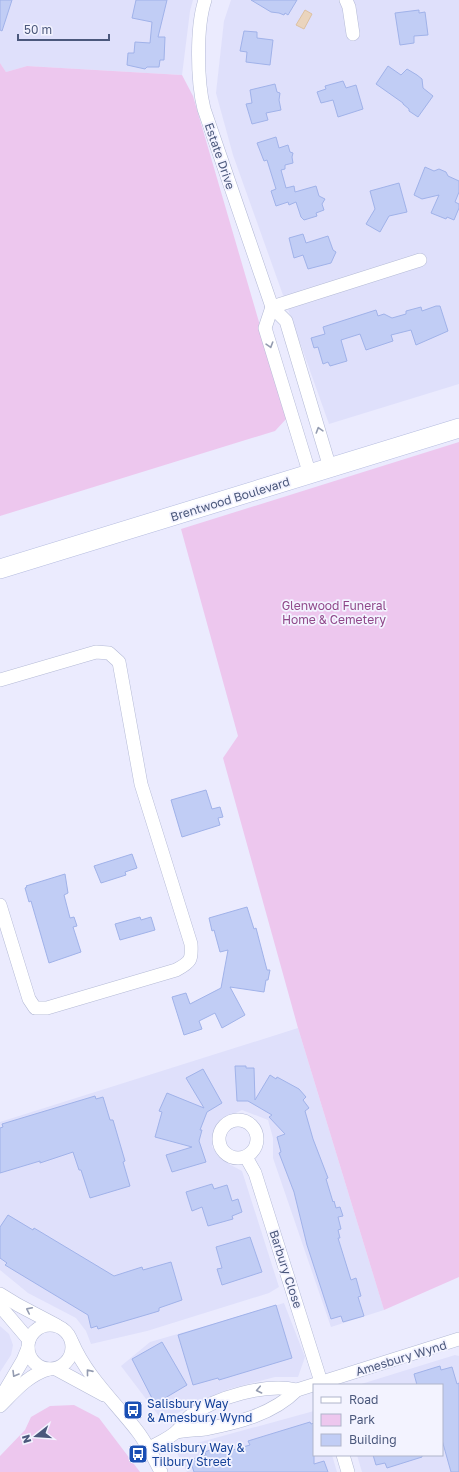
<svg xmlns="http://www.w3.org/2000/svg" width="459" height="1472" font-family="'Golos Text',sans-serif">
	<rect width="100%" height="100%" fill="#ebebfe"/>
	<!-- residential -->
	<g fill="#dfe0fb">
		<path d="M0,0H193L190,11L182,75L27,66L6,72L0,63Z"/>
		<path d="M231,0H459V384L329,424L233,155L216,93L224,21Z"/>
		<path d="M298,1028L384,1310L331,1327L273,1158V1138L268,1120L242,1110L221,1120L212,1147L229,1164L242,1171L279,1287L269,1293L147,1331L91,1344L86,1331L76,1318L28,1293L0,1270V1122Z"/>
		<path d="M284,1303L305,1357L298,1377H275L229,1389L162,1420L121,1366L150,1342Z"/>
		<path d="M0,1326L9,1334L13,1345L11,1355L0,1372Z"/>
		<path d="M455,1355L459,1356V1472H362L357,1455H442V1385H358Z"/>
		<path d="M314,1411V1455H332L337,1472H187L175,1449Z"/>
	</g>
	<!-- green -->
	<g fill="#edc7ee">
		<path d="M0,63L6,72L27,66L182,75L193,96L287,418L275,431L0,516Z"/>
		<path d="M459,442V1277L384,1310L298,1028L223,758L238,736L181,529Z"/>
		<path d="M74,1405L99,1418L140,1472H0V1456L25,1430L31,1417L50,1406Z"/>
	</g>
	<!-- water -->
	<path fill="#ead4bd" stroke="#ddc1a2" d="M305,10L312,14L304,29L296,25Z"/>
	<!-- building -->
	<g fill="#c1cdf5" stroke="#a0b2e9">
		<path d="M0,0H12L2,31L0,30Z"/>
		<path d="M136,0H167L158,37H165L164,60H160L159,67H147L145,69L127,65L128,53H134L135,42L150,43L152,22L132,18Z"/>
		<path d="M251,0H297L288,15L285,13L284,15L279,13L271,12Z"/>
		<path d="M419,10V13L425,12L428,35L414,36V43L400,45L395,13Z"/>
		<path d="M244,31L257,32V38L273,40L270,65L246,62L247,52L240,51Z"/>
		<path d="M388,66L401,75L407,69L417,75L422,79L423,88L433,96L418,117L409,111V109L403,104V103L376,84Z"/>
		<path d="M343,81L346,88L356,85L363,109L338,117L333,100L321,103L317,92L326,89L325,86Z"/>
		<path d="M275,84L277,92L280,93L279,100L281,110L266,113L268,120L252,124L246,104L252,103L250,90Z"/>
		<path d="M276,137L279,148L288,145L290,152L293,153L292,157L293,163L285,165V169L281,170L286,188L294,186L295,192L316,186L319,196L325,199L322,204L324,210L316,213L317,216L304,220L301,217L296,202L289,205L288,202L276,206L271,191L276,189L267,160L264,161L257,143Z"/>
		<path d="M425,167L434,171L439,169L446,172L448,176L459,181V192L455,202L459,204V208L454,220L447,217L446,219L431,213L439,195L422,199L414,195Z"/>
		<path d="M399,183L407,212L389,216L380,232L366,224L375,209L370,191Z"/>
		<path d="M303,234L306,243L328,236L333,250L336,252L331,263L308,269L303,255L294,258L289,238Z"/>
		<path d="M436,306H440L448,331L416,345L411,330L391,335L393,341L366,350L360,334L341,340L347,361L330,366L328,362L323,364L318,347L314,348L311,338L325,334L323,327L376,310L378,316L384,314L392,318L406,314V311L421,307L422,311Z"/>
		<path d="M206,790L212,809L220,807L223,817L218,818L220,825L182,837L171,800Z"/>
		<path d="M132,854L137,868L125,872L126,875L101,883L94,866Z"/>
		<path d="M65,874L68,893L64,895L70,918L74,917L77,926L73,927L81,952L49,963L31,901L29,902L25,888L27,887L26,886Z"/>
		<path d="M247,907L254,929L256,928L267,970H270L268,980H266L264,992L230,987L245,1015L222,1028L215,1013L199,1021L202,1029L184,1035L172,997L186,993L190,1004L221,988L228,950L220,952L214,930L212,931L209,918Z"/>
		<path d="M140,917L141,920L151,917L155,930L120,940L115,924Z"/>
		<path d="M235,1066H246V1068H254L255,1100L270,1075L276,1079L277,1077L299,1089L306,1097L303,1100L309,1108L305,1111L313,1139L328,1178L326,1179L333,1202L334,1201L336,1208L340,1207L343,1216L338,1217L341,1229L338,1230L340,1238H338L351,1280L356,1278L361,1296L358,1297L364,1316L343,1322L341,1316L331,1319L307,1245L294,1192L279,1153L281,1152L277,1137L285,1134L269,1117L272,1115L248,1101H237Z"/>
		<path d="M203,1069L222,1103L207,1112L200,1130H202L199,1141L206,1162L172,1172L166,1155L192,1147L155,1137L162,1112L159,1111L167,1093L204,1108L186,1078Z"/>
		<path d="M95,1096L96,1099L103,1097L110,1120H113L125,1161L123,1162L130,1186L90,1198L81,1170H79L73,1152L40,1163V1161L0,1173V1128L3,1127L2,1124Z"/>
		<path d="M212,1184L214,1189L227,1185L232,1201L238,1199L242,1212L232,1216L233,1219L208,1226L202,1207L192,1211L186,1192Z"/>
		<path d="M8,1215L33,1230L34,1228L114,1276L142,1267L143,1270L171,1262L182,1300L159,1308V1311L149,1314L98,1329L97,1326L91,1328L88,1315L5,1265L7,1263L0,1258V1227Z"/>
		<path d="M250,1237L262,1272L222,1285L217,1269L222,1268L216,1247Z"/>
		<path d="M276,1305L292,1358L219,1380L218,1378L193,1385L178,1335Z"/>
		<path d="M162,1342L187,1385L155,1404L132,1359Z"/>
		<path d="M440,1366L441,1370L452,1367L457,1384L459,1383V1472H451L442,1440V1385H417L414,1374Z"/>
		<path d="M310,1422L311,1424L314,1423V1464L324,1461L328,1472H194L190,1460L206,1455L205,1452L215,1448L216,1452L228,1448L229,1451L250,1445L248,1441Z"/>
		<path d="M373,1455H422V1457L387,1468L385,1463L376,1465Z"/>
	</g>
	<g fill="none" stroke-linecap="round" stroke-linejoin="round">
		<defs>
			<g id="street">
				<path d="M205,0C196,27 197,81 204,109L272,307L286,321L330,468"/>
				<path d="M346,0L349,7L353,34"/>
				<path d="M272,307L265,328L310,475"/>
				<path d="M272,307L420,260"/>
				<path d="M0,680L96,652L109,653L119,662L141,784L191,944C192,960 191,962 176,970L47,1008H35L29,999L0,905"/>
				<circle cx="238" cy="1139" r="19"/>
				<path d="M246,1157L255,1173L322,1385"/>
				<path d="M0,1294L18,1305L56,1325"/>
				<path d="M0,1306L29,1340"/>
				<circle cx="50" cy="1347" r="22"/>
				<path d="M72,1342C87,1377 115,1402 138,1432C147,1444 154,1458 161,1472"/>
				<path d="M56,1369L104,1395"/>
				<path d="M0,1399L23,1360L28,1348"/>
				<path d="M0,1406C15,1391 28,1375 49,1369"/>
				<path d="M177,1432C186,1430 196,1430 205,1429C238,1423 273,1414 297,1390L459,1339"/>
				<path d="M149,1448C158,1443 171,1438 178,1430C182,1426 185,1420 190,1416C217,1397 265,1383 297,1390"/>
				<path d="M343,1455L348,1472"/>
			</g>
			<path id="secondary" d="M0,569L459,428"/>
		</defs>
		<!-- street casing -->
		<use href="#street" stroke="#b4bad6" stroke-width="14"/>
		<!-- secondary casing -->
		<use href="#secondary" stroke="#b5bcdf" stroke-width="20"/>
		<!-- street -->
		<use href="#street" stroke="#fff" stroke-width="13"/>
		<!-- secondary -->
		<use href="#secondary" stroke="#fff" stroke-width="19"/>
	</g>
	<!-- one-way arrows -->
	<defs><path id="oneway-chevron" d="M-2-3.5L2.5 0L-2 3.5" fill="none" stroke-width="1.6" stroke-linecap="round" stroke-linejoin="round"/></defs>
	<g stroke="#939bb0">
		<use href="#oneway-chevron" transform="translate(270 345) rotate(73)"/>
		<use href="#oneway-chevron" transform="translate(319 430) rotate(-107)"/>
		<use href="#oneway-chevron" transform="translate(29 1310) rotate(-154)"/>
		<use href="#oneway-chevron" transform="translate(89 1372) rotate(-129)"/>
		<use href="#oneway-chevron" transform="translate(15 1374) rotate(121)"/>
		<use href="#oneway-chevron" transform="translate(259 1390) rotate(168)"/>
	</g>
	<!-- icons -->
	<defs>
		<symbol id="bus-square" viewBox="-11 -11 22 22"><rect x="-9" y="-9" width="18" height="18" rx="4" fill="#1a4fb4" stroke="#f3f3ff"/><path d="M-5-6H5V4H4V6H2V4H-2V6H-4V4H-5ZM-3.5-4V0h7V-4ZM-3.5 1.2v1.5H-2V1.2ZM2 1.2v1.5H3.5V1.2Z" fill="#fff"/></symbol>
	</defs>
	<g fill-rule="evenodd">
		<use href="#bus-square" x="122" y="1399" width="22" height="22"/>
		<use href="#bus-square" x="127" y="1443" width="22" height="22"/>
	</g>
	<g text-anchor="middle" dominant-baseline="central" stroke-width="3.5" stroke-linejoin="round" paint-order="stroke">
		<!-- street labels -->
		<g font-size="12" fill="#4b587c" stroke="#f3f3ff">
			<text transform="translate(220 156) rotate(71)">Estate Drive</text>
			<text transform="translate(230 499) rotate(-17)">Brentwood Boulevard</text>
			<text transform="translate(286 1269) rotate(72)">Barbury Close</text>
			<text transform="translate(401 1358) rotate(-17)">Amesbury Wynd</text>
		</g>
		<!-- park labels -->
		<g font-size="12" fill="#8f4789" stroke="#f3f3ff">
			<text x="334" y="605">Glenwood Funeral<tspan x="334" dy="14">Home &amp; Cemetery</tspan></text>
		</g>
		<!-- transit labels -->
		<g font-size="12" fill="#164399" stroke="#f3f3ff" text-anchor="start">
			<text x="147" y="1403">Salisbury Way<tspan x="147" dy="14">&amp; Amesbury Wynd</tspan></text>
			<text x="152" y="1447">Salisbury Way &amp;<tspan x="152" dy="14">Tilbury Street</tspan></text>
		</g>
	</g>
	<!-- legend -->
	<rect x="313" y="1384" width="130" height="72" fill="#f3f3ff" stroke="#b0b5cb"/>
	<rect x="321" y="1397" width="20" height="6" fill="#ffffff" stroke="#b0b5cb"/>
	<text x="349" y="1404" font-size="12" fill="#4b587c">Road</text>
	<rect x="321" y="1414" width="20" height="12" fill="#edc7ee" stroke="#b0b5cb"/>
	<text x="349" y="1424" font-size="12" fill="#4b587c">Park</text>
	<rect x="321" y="1434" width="20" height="12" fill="#c1cdf5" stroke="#b0b5cb"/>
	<text x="349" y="1444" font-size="12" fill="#4b587c">Building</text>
	<!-- north arrow -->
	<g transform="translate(36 1436) rotate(253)" stroke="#f3f3ff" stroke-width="3" paint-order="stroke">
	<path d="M0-3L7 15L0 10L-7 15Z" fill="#4b587c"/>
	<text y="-6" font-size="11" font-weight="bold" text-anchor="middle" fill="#4b587c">N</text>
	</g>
	<!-- scale -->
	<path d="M18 34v6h91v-6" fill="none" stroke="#4b587c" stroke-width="2"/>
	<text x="24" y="34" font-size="12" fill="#4b587c" stroke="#f3f3ff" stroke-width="3" paint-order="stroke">50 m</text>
</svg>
